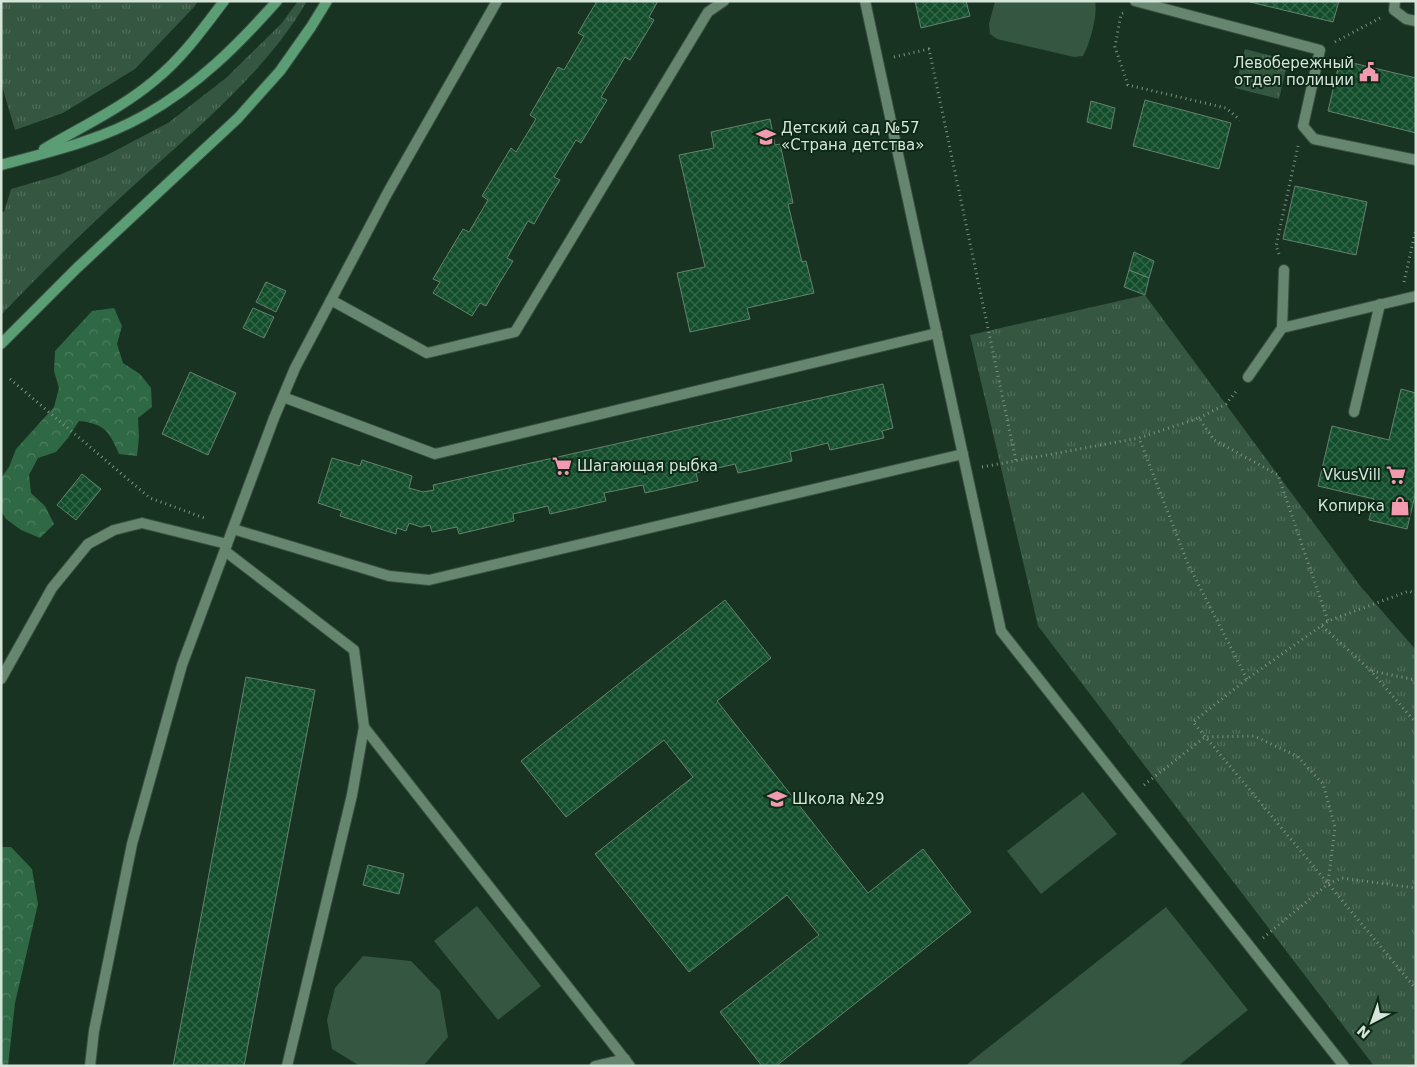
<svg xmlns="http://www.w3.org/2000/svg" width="1417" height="1067" font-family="'DejaVu Sans',sans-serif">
	<defs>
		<pattern id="grass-tufts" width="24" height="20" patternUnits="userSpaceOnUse" patternTransform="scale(1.25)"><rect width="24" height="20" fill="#355640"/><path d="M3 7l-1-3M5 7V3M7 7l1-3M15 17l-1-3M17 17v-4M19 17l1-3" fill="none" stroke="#516e5b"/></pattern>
		<pattern id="forest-crowns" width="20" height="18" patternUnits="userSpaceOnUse" patternTransform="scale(1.25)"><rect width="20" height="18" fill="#2f6844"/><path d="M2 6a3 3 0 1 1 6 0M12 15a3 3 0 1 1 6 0" fill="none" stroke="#4c7d5e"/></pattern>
		<pattern id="building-cross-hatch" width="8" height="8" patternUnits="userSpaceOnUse" patternTransform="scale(1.25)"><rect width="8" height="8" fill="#124e2c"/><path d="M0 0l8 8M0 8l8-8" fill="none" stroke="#34674a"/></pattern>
	</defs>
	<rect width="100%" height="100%" fill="#183321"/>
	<!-- grass -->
	<g fill="url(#grass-tufts)">
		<path d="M1,1H198L194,7L135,69L63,113L15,130L1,83Z"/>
		<path d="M298,1H307C265,74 192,132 131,188C86,229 43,271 1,315V212H4L11,189L59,175L105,156L168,123L226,78L281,24Z"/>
		<path d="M1245,49L1288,60L1279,99L1235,88Z"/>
		<path d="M1145,295L1361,587L1416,650V1066H1374L1038,626L970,335Z"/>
	</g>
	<!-- forest -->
	<g fill="url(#forest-crowns)">
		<path d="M114,308L122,326L117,344L123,363L140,374L151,388L152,407L138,418L139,437L137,456L119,454C109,431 105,424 79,421L68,438L56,452L38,458L29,475L31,493L45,506L54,524L40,538L21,530L6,519L1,511V478L9,467L16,449L54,407L59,388L54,371L55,351L92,311Z"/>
		<path d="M1,847H11L32,869L38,904L15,1003L8,1066H1Z"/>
	</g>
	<!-- pitch -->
	<g fill="#355640">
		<path d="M995,1H1095C1098,15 1090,43 1083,56L1074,57L997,39L990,34L989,24Z"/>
		<path d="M1083,792L1117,834L1041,894L1007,851Z"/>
		<path d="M477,906L541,986L498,1020L434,941Z"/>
		<path d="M1166,907L1248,1010L1178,1066H965Z"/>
		<path d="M363,956L411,961L440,991L448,1037L425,1064L360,1066L332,1049L327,1020L335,988Z"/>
	</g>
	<!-- building -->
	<g fill="url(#building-cross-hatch)" stroke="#64826d">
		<path d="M597,1H658L649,17L654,20L630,60L625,57L601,97L607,100L581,143L576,140L554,177L560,180L547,201L534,224L528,221L507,258L513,261L500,282L486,306L480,303L472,316L433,293L440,282L433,279L463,229L469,232L488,200L482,196L511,148L516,152L536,119L530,115L558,67L564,70L584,36L578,33Z"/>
		<path d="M915,1H966L970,16L921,28Z"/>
		<path d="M1246,1H1339L1333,22Z"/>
		<path d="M1340,60L1416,78V133L1328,111Z"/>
		<path d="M1145,100L1231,123L1219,169L1133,146Z"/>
		<path d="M1091,101L1115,108L1111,129L1087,122Z"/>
		<path d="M770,119L775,145L780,144L793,203L788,204L802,262L806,261L814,293L747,308L750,319L690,332L677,273L705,267L679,155L714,148L711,132Z"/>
		<path d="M1295,186L1367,202L1356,255L1283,239Z"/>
		<path d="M1134,252L1154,261L1149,278L1129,270Z"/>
		<path d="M1129,270L1149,278L1145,295L1124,287Z"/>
		<path d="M266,282L286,291L276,312L256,302Z"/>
		<path d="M253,308L274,317L264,338L243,328Z"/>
		<path d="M190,372L236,393L208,455L162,434Z"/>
		<path d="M883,384L893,428L882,431L884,438L830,450L828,443L790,452L792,461L738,473L735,464L696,473L698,481L645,493L643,485L604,493L606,501L550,514L548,506L513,514L514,521L459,534L457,527L432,532L430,525L421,527L409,523L406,531L397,528L396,534L340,516L342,511L318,503L332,458L360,466L362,460L412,476L409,488L423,492L434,490L433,485Z"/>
		<path d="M1401,389L1416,393V491L1407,529L1369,520L1374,499L1318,486L1332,426L1389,440Z"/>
		<path d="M82,474L101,489L76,520L57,505Z"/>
		<path d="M725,600L771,658L717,701L868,893L923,849L971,912L776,1066H762L720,1012L819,935L787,895L689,972L595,854L693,777L664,740L566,817L521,761Z"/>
		<path d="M246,677L315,690L244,1066H173Z"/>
		<path d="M368,865L404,874L399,894L363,885Z"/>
	</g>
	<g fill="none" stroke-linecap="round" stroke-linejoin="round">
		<defs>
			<g id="lane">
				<path d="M1135,1L1320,50L1303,126L1314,139L1416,160"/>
				<path d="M1395,1L1394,10L1406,19L1416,21"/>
				<path d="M331,300L427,353L515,332L708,12L724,1"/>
				<path d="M1282,328L1284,270"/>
				<path d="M1248,377L1282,328L1416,296"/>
				<path d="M283,397L435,454L937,333"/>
				<path d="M1354,412L1380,304"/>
				<path d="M233,529L389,576L429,580L963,454"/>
				<path d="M225,551L354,650L364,727L352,795L287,1066"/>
				<path d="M1,679L52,588L88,544L114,530L142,523L227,544"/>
				<path d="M364,727L630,1066"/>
				<path d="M595,1066L625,1059"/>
			</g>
			<g id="street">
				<path d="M865,1L1001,631L1344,1066"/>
				<path d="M90,1066L94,1031L132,844L182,665L274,418L295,368L388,192L497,1"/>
			</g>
			<g id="secondary">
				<path d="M44,149C81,127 122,108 155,80C182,58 203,29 224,1"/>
				<path d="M1,165C50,152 101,140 145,115C198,85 237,46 277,1"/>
				<path d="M1,344L77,268L238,118L280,71L311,27L327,1"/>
			</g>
		</defs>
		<!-- lane casing -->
		<use href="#lane" stroke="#385040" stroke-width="12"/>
		<!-- street casing -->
		<use href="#street" stroke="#385040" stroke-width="12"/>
		<!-- secondary casing -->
		<use href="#secondary" stroke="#385040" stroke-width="12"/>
		<!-- path -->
		<g stroke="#7c9182" stroke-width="3" stroke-dasharray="1 4" stroke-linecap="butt">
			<path d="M1123,13L1121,14L1115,47L1128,85L1226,108L1240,120"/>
			<path d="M1335,42L1380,18"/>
			<path d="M894,57L929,49L1016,461"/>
			<path d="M1279,254L1276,246L1298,146"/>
			<path d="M1404,282L1416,229"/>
			<path d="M10,379L150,498L207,519"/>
			<path d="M1199,418L1226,404L1238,389"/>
			<path d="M982,467L1139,438"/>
			<path d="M1416,594L1409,591L1328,621L1247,679L1193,722L1416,989"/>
			<path d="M1322,626L1371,671L1416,723"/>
			<path d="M1372,671L1416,680"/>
			<path d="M1247,679L1188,564L1139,438L1199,418L1214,440L1278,475L1328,621"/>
			<path d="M1144,785L1205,737L1254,736L1297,756L1323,784L1335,827L1328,883"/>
			<path d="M1263,938L1328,884L1342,878L1416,888"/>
		</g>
		<!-- lane -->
		<use href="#lane" stroke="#678670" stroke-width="10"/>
		<!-- street -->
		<use href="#street" stroke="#678670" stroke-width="10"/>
		<!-- secondary -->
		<use href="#secondary" stroke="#5b9e75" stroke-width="10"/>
	</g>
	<!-- icons -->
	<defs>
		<symbol id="civic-bare" viewBox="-9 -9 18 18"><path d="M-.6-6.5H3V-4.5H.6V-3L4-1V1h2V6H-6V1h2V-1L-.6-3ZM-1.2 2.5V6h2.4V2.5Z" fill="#f29ab0" stroke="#0d2918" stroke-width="2.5" paint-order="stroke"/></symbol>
		<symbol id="school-bare" viewBox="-9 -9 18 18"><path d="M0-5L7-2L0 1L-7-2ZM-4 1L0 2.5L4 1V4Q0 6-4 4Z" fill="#f29ab0" stroke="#0d2918" stroke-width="2.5" paint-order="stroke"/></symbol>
		<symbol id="supermarket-bare" viewBox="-9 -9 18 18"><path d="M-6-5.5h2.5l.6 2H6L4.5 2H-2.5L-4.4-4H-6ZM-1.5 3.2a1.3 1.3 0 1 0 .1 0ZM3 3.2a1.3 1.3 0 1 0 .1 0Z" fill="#f29ab0" stroke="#0d2918" stroke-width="2.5" paint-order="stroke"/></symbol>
		<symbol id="shop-bare" viewBox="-9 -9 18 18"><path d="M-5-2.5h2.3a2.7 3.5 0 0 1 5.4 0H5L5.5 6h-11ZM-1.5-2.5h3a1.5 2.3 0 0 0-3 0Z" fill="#f29ab0" stroke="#0d2918" stroke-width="2.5" paint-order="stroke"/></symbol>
	</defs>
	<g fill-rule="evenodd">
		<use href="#civic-bare" x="1355" y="58" width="28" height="28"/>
		<use href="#school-bare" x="752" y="123" width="28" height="28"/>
		<use href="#supermarket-bare" x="548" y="452" width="28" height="28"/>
		<use href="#supermarket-bare" x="1382" y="461" width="28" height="28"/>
		<use href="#shop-bare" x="1386" y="492" width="28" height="28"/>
		<use href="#school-bare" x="763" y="785" width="28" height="28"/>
	</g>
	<g text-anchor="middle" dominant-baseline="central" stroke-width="4" stroke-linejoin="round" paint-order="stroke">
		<!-- poi labels -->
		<g font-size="15" fill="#d5e5d9" stroke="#0d2918" text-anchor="end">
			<text x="1354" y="63">Левобережный<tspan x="1354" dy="17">отдел полиции</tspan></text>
			<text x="781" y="128" text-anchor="start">Детский сад №57<tspan x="781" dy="17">«Страна детства»</tspan></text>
			<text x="577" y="466" text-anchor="start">Шагающая рыбка</text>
			<text x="1381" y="475">VkusVill</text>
			<text x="1385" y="506">Копирка</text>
			<text x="792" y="799" text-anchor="start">Школа №29</text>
		</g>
	</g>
	<!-- border -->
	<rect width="1417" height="1067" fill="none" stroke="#d5e5d9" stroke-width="5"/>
	<!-- north arrow -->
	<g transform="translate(1372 1022) rotate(221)" stroke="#0d2918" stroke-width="4" paint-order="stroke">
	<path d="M0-4L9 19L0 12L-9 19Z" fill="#d5e5d9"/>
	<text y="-8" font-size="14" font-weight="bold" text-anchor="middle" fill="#d5e5d9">N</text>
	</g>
</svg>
